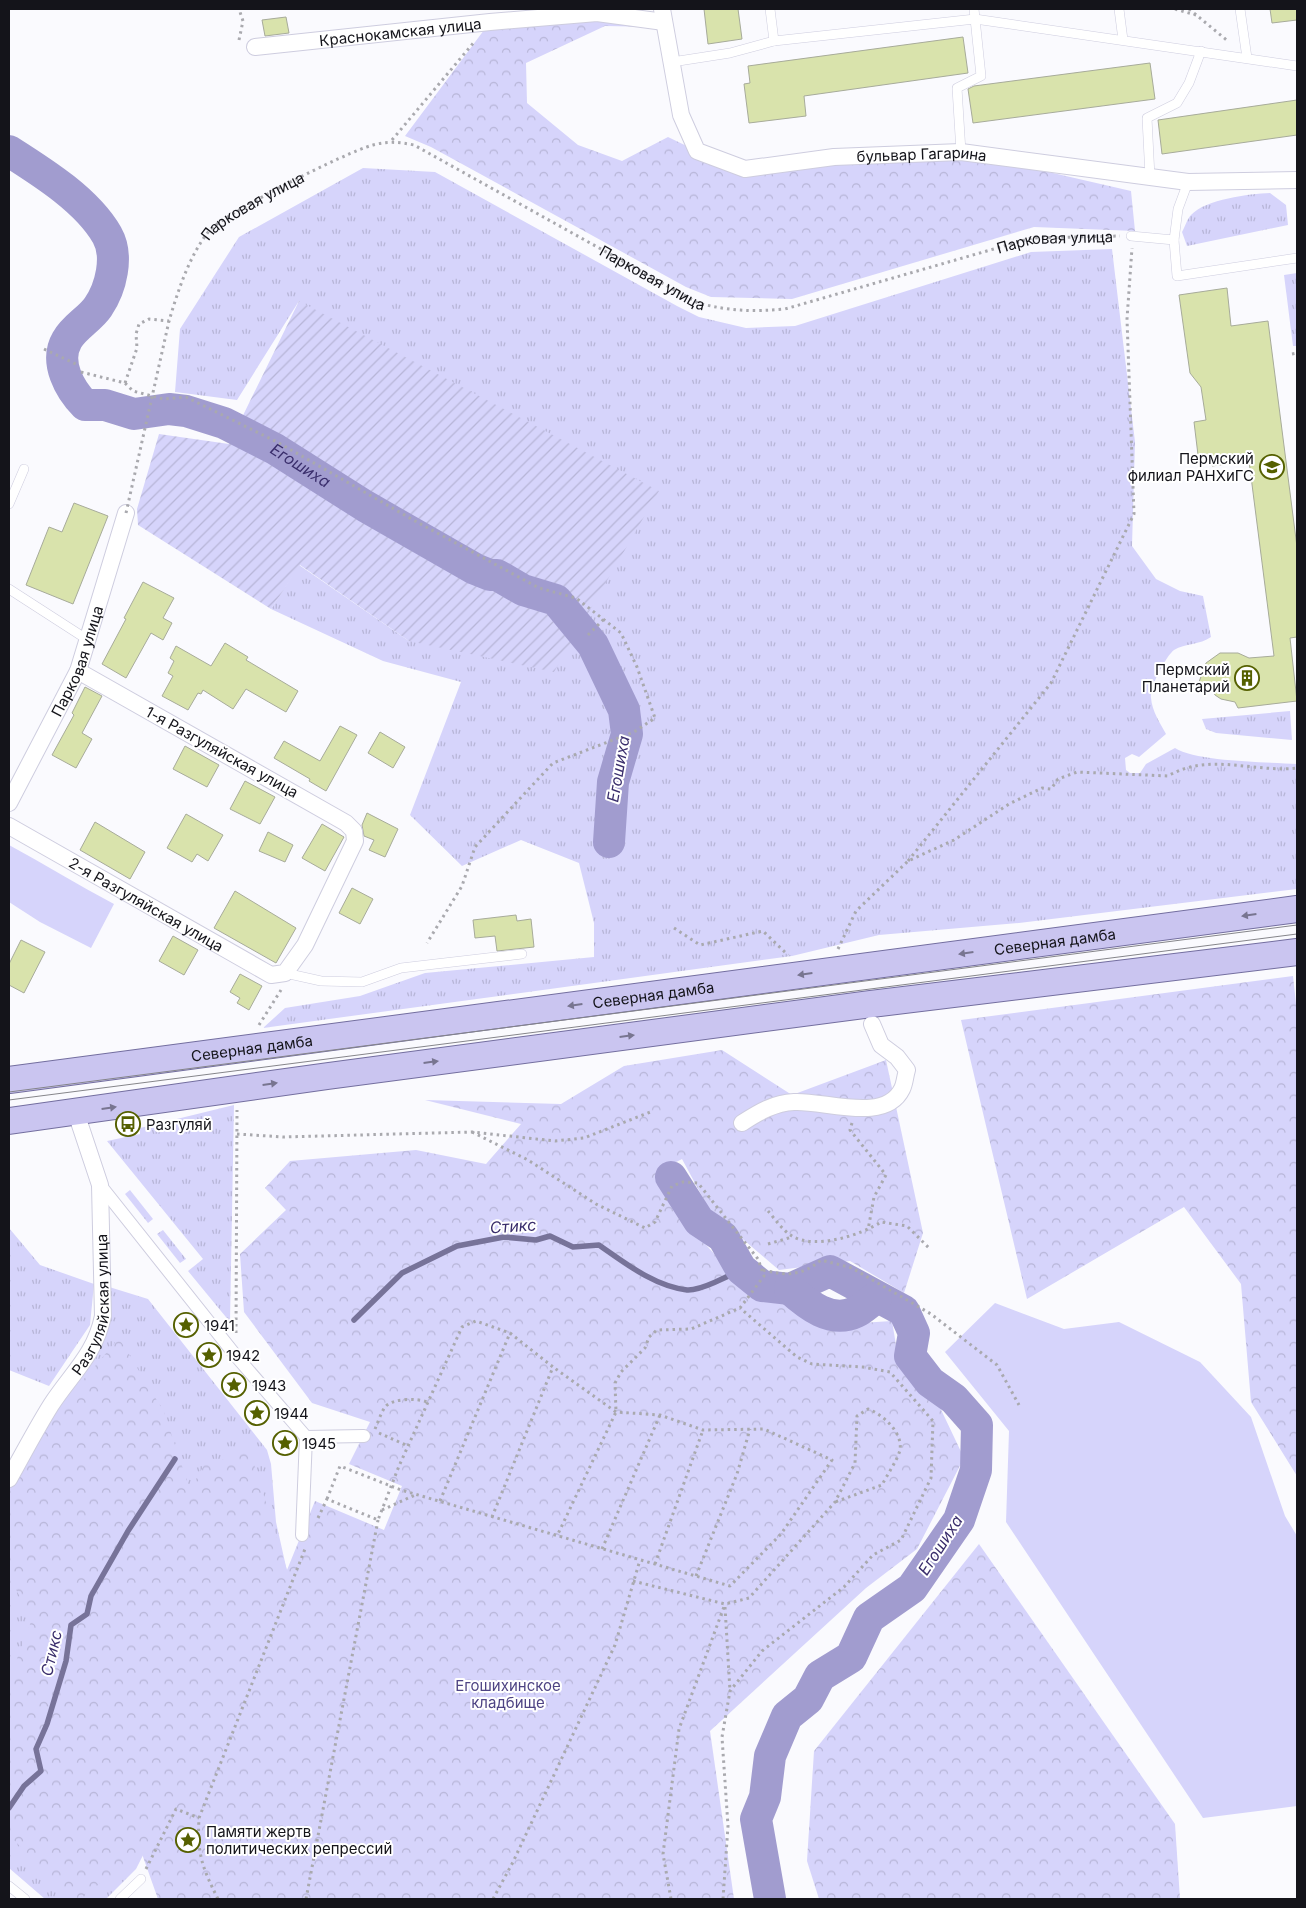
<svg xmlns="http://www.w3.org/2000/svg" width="1306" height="1908" font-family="Inter,sans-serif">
	<defs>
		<pattern id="grass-tufts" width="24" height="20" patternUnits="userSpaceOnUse" patternTransform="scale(1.25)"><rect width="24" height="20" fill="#d6d4fb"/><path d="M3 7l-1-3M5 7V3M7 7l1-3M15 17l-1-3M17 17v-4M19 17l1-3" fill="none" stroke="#b7b5d7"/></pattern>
		<pattern id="forest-crowns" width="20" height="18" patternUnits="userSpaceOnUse" patternTransform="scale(1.25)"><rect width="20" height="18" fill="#d6d4fb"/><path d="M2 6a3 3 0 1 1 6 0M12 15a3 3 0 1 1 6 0" fill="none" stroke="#b7b5d7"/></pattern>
		<pattern id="garden-furrows" width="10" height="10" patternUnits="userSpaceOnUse" patternTransform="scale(1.25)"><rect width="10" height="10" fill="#d6d4fb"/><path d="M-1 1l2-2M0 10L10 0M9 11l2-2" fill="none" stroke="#b7b5d7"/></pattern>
	</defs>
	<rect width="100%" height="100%" fill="#fafafe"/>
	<!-- grass -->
	<g fill="url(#grass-tufts)">
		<path d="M363,168L435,172L677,306L699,317L746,328L795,326L1031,252L1112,249L1135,442L1132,546L1156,579L1180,591L1203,596L1211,637C1200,645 1185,643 1174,650C1166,656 1149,688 1151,698C1152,711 1160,723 1166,734L1139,757L1132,754L1125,758L1126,770L1130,773H1140L1146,764L1175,748C1197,762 1268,762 1297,764V889L1019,923L879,935L792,956L263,1028L285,1008L360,996L425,973L594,957V923L579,863L521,840L462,866L410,815L461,682L383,661L271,609L299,565L409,641L299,301L237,400L175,392L180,329L239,237Z"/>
		<path d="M1270,193L1286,205L1288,225L1187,246L1182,232C1185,227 1187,219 1191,215C1206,199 1249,194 1270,193Z"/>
		<path d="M1297,273V346H1293L1284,275Z"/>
		<path d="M1290,711L1292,740L1216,733L1206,729L1202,719Z"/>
		<path d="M234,1105L230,1322L188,1271L203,1259L107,1141L140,1134V1128Z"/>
		<path d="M130,1190L153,1219L148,1223L125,1194Z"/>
		<path d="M9,1228L40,1265L94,1284L90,1325L49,1386L9,1370Z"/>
		<path d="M163,1230L186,1259L180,1263L157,1234Z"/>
		<path d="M106,1286L148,1299L267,1450L271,1464L276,1522L287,1571L136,1869L106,1899H45L9,1868V1487L43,1427L79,1374Z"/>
	</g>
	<!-- forest -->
	<g fill="url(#forest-crowns)">
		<path d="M597,13L660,27L605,26L526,63L527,103L578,145L622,161L668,137L697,151L745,169L961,152L1131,191L1135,231L1034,227L792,299L711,297L686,287L431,147L405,136L490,22Z"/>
		<path d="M1293,976L1297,1013V1476L1251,1402L1241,1284L1184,1207L1027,1299L961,1020Z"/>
		<path d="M722,1050L792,1095L886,1060L923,1233L904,1293L850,1261L779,1270L710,1211L682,1159L657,1172L681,1217L735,1277L761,1295L796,1304L816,1319L845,1324L892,1321L900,1369L935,1397L964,1458L917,1549L866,1588L710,1731L734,1899H158L142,1854L78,1899H71L9,1835V1680L32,1619L13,1584H9V1493L43,1427L119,1338L164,1412L190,1490L204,1465L250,1451L287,1570L315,1501L384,1530L402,1486L349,1464L370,1422L312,1403L244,1312L240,1254L286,1210L265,1188L290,1161L416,1150L486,1164L521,1124L425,1100L561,1104L624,1066Z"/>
		<path d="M979,1544L1175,1824L1180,1899H819L807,1861L814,1751Z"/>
	</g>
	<!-- park -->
	<g fill="#d6d4fb">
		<path d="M9,845C44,864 78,885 114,904L91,948L40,922L9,902Z"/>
		<path d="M995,1303L1064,1329L1119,1322L1200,1362L1251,1417L1285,1516L1297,1536V1806L1203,1818L1006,1522L1009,1431L945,1352Z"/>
	</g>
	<!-- garden -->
	<path fill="url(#garden-furrows)" d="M299,301L659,491L554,672L409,641L300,565L271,609L138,525L137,509L159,434L229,444Z"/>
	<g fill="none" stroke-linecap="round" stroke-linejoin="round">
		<!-- stream -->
		<g stroke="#777399" stroke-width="5.5">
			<path d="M354,1320L402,1273L457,1246L504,1237L536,1240L550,1236L573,1247L599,1245C625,1263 654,1286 687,1290C700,1291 729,1276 741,1269"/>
			<path d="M9,1808L24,1786L41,1771L36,1749L47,1724L66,1661L71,1625L87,1614L91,1596L128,1531L175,1459"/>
		</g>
		<!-- river -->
		<g stroke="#a19ccf" stroke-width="32">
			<path id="s1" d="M9,151C42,172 87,200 107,235C119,256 111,288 98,307C90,319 74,327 67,340C54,362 70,390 85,405H105L134,414L169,409L186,411L224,423L275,449L365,506L475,569L490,575H497L523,590L556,600L593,645L624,710L627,734L613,782L609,842"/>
			<path d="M671,1177L699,1221L723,1237L741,1269L762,1286L790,1289L830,1271L904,1311L914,1333L910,1356L930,1382L954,1399L977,1425L976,1470L959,1520L912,1588L869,1618L851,1657L820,1676L808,1699L787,1716L770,1756L765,1797L756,1819L770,1899"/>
			<path d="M790,1289C808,1305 831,1324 856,1312C863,1309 869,1302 876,1298"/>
		</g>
	</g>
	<!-- building -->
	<g fill="#d9e3ac" stroke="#a7ab9a">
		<path d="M704,9H738L742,39L708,44Z"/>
		<path d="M1270,9H1297V20L1272,23Z"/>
		<path d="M286,17L289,33L265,36L262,20Z"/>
		<path d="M963,37L968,73L804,96L806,116L749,123L744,84L750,83L748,66Z"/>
		<path d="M1150,63L1155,99L973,123L968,89L974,86Z"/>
		<path d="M1297,100V135L1162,154L1158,120Z"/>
		<path d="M1227,288L1231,326L1268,321L1297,547V637L1290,638L1297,701L1238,708L1235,702L1221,699L1215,695L1209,684L1199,682L1206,663L1220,653H1238L1249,658L1274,656L1249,461L1212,466V454L1198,455L1194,422L1206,420L1201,387L1190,373L1179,295Z"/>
		<path d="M74,503L108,516L73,604L26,585L49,527L62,532Z"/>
		<path d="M143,582L174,598L163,618L172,623L163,640L151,633L126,678L102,664L126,619L124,618Z"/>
		<path d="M225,643L248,657L246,660L298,691L286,712L246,689L233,709L203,690L201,694L198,693L188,710L162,696L173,676L168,673L174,661L170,658L176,646L211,666Z"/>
		<path d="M85,687L102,696L82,733L92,739L76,768L52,755L74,715L72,713Z"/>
		<path d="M340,726L357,735L326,791L309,781L310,779L274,758L284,741L320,761Z"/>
		<path d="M380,732L405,747L393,768L368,753Z"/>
		<path d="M185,746L219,765L207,787L173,769Z"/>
		<path d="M245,781L275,797L260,824L230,809Z"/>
		<path d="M367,813L398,829L385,857L369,850L374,840L364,836L362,825Z"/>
		<path d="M186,814L223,835L208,861L197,854L192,862L167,848Z"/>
		<path d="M95,822L145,852L130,879L80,850Z"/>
		<path d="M322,824L344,837L325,871L302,858Z"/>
		<path d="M268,832L293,845L285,862L259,851Z"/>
		<path d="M352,888L373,899L360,924L339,913Z"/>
		<path d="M235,891L296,928L276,963L214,928Z"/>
		<path d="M516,915L517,921L531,919L534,947L497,951L495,936L475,938L473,920Z"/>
		<path d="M173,936L198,950L184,975L159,961Z"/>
		<path d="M21,940L45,952L24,993L9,985V964Z"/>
		<path d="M240,974L262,986L249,1010L237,1003L240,998L230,992Z"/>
	</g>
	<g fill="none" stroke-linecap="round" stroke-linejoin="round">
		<defs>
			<g id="service">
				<path d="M770,9L774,41"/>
				<path d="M1119,9L1123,40"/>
				<path d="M1240,9L1247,58"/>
				<path d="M672,62L730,53L774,41L975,19L1297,66"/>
				<path d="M961,152L957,88L981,76L974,9"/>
				<path d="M1150,177L1147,118L1177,103L1189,83L1201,51"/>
				<path d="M1131,236L1174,240L1178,209L1188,182"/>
				<path d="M1174,240L1177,276L1297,258"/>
				<path d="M9,504L24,469"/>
				<path d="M9,589L88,640"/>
				<path d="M285,973L321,981L362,982L401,968L522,954"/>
				<path d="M9,1886L25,1899"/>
				<path d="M120,1899L141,1879"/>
			</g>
			<g id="pedestrian">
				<path d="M100,1185L236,1356L306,1437"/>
				<path d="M302,1535L306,1437L364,1436"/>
			</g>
			<g id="minor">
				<path id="s3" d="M662,9L681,115L697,151L745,169L834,157L961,152L1188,182L1297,180"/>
				<path id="s4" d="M255,47L490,22L597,13L664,22"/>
				<path id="s5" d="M9,803L78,671L126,513"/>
				<path id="s6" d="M9,826L271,975L285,973L305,945L355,841L354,831L346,823L78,671"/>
				<path d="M742,1123C759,1112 774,1103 794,1102C824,1100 885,1124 902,1089C905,1083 905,1076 907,1070L897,1057L881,1045L872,1024"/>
				<path id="s7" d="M9,1479C23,1454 36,1429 51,1405C71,1374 95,1355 103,1316L100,1185L76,1113"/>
			</g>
			<g id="primary">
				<path id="s8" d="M9,1080L1297,909"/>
				<path d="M9,1121L328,1076L871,1004L1297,952"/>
			</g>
		</defs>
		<!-- service casing -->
		<use href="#service" stroke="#cecddf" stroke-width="10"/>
		<!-- pedestrian casing -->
		<use href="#pedestrian" stroke="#cecddf" stroke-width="14"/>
		<!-- minor casing -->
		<use href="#minor" stroke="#cecddf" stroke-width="18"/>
		<!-- primary casing -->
		<use href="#primary" stroke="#736e9f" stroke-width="28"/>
		<!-- path -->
		<g stroke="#a9a9ae" stroke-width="3" stroke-dasharray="2.5 4" stroke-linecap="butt">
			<path d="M1175,9L1196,15"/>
			<path d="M1189,9L1229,42"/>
			<path d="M239,40L243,21L239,9"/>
			<path d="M392,140L475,41"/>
			<path d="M44,349L78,365"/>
			<path d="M1292,354L1297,353"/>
			<path d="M81,372L125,383L133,391L163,399L186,397L279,443L415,521L539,588L576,598L621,633L637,667L655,718L634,732L553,763L475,847L462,886L427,943"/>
			<path id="s2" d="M125,383L137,348L136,334L139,324L149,319L169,321C178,291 189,256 209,231C225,213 346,152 373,145C388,141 399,142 414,145L698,303C729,311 753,312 785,309L1032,238L1120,236"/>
			<path d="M588,635L604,619"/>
			<path d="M908,861L1051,683L1134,514L1127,319L1132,248"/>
			<path d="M674,928L700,945L763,931L788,955"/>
			<path d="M838,949L856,911L908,861L954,840L1009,804L1042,788L1051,789L1058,779L1077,772L1168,776C1209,752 1254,773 1297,768"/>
			<path d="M259,1025L281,990"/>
			<path d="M852,1123L850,1130L886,1175L874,1197L868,1230"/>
			<path d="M472,1132L528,1160L596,1204L645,1228L655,1222L672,1186L683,1182L698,1183L758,1259L764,1276L740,1308L691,1329L657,1330L649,1337L645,1348L621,1372L615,1383L616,1412L557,1536"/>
			<path d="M237,1134L283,1137L472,1132L555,1141L584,1138L653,1111"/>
			<path d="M768,1211C775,1219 783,1231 792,1236C815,1250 861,1235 881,1222L907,1226L930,1249"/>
			<path d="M768,1244L792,1237"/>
			<path d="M763,1270C787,1276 802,1276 821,1260L852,1268L931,1314L997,1365L1019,1405"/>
			<path d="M236,1333L237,1110"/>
			<path d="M375,1429C378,1422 381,1413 385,1407C392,1398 418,1398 427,1402"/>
			<path d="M379,1433L408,1446"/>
			<path d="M327,1499L340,1466L401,1490L730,1586L781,1534L832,1460L764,1429L703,1430L660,1415L616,1412L553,1367"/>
			<path d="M440,1501L510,1333"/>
			<path d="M382,1510L415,1495"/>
			<path d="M318,1518L327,1499L378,1520L399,1466L462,1327L476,1321L510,1333L553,1367L492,1517"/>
			<path d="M602,1549L660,1415"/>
			<path d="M655,1564L703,1430"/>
			<path d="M696,1576L737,1474L750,1429"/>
			<path d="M633,1581L725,1604L749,1598L835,1502L855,1463L857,1416L868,1409C882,1414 903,1432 900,1450C897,1461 887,1475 882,1485L835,1502"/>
			<path d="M725,1607L730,1691"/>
			<path d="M146,1869L176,1809L199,1818"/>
			<path d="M218,1899C202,1867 197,1854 199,1818L305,1549"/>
			<path d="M306,1899L378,1520"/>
			<path d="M493,1899L513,1862L615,1645L640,1560"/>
			<path d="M671,1899L663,1854L679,1729L725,1604"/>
			<path d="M723,1899L728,1826L722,1737L730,1691L762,1651L844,1587L873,1555L901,1540L931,1478L933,1421L890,1372L863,1367L812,1364L797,1357L740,1308"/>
		</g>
		<!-- service -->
		<use href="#service" stroke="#fff" stroke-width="9"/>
		<!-- pedestrian -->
		<use href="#pedestrian" stroke="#fff" stroke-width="12"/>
		<!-- minor -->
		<use href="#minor" stroke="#fff" stroke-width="16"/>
		<!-- primary -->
		<use href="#primary" stroke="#cac5f0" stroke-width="26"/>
		<!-- tram -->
		<g stroke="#85858a" stroke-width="1">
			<path d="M9,1092L1297,925"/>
			<path d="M9,1100L1297,934"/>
		</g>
		<!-- path-bridge -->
		<path stroke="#a9a9ae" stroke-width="3" stroke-dasharray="2.5 4" stroke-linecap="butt" d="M126,513L169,321"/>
	</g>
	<!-- one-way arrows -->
	<defs><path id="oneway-solid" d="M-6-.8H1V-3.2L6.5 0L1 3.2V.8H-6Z" transform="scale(1.25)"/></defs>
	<g fill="#787590">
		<use href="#oneway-solid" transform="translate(1249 915) rotate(172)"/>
		<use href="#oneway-solid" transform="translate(966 953) rotate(172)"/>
		<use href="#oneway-solid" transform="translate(805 974) rotate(172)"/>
		<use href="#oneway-solid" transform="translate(575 1005) rotate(172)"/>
		<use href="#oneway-solid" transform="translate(627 1036) rotate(-7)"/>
		<use href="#oneway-solid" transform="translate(431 1062) rotate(-7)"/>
		<use href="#oneway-solid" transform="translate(270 1084) rotate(-8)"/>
		<use href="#oneway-solid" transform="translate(109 1108) rotate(-8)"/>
	</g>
	<!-- icons -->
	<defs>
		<symbol id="university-ring" viewBox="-11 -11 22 22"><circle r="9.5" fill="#fff" stroke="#556000" stroke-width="1.5"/><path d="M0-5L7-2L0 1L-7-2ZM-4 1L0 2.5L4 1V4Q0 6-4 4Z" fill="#556000"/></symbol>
		<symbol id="building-ring" viewBox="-11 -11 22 22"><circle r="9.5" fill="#fff" stroke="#556000" stroke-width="1.5"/><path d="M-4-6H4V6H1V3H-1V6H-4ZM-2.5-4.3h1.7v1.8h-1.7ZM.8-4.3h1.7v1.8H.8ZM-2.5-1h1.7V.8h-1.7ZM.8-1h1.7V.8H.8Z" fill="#556000"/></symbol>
		<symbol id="bus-ring" viewBox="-11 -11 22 22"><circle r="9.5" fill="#fff" stroke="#556000" stroke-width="1.5"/><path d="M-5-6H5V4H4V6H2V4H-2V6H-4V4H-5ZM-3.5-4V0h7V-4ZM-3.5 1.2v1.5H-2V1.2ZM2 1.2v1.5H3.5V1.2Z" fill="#556000"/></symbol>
		<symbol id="sight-ring" viewBox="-11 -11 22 22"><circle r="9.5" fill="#fff" stroke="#556000" stroke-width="1.5"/><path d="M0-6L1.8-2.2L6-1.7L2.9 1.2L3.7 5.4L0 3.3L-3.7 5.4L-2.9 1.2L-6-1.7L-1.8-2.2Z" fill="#556000"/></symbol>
	</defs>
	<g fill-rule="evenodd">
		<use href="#university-ring" x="1258" y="453" width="28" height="28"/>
		<use href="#building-ring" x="1233" y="664" width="28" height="28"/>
		<use href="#bus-ring" x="114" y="1110" width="28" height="28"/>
		<use href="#sight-ring" x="172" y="1311" width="28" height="28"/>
		<use href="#sight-ring" x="195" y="1341" width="28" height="28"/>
		<use href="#sight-ring" x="220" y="1371" width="28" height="28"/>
		<use href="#sight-ring" x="243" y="1399" width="28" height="28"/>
		<use href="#sight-ring" x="271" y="1429" width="28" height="28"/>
		<use href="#sight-ring" x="174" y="1826" width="28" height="28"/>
	</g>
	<g text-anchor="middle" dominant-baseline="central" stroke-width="4" stroke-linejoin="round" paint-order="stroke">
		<!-- street labels -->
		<g font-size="15" fill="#14141a" stroke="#fff">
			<text stroke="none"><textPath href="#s4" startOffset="146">Краснокамская улица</textPath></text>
			<text stroke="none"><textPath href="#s3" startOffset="376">бульвар Гагарина</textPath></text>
			<text stroke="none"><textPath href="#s2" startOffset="242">Парковая улица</textPath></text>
			<text stroke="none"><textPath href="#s2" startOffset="1111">Парковая улица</textPath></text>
			<text stroke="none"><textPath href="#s2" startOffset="692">Парковая улица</textPath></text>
			<text stroke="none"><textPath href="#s5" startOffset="158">Парковая улица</textPath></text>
			<text transform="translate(222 752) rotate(29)">1-я Разгуляйская улица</text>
			<text stroke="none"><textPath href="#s6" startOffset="158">2-я Разгуляйская улица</textPath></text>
			<text stroke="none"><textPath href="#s8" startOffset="1055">Северная дамба</textPath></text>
			<text stroke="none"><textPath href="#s8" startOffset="650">Северная дамба</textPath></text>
			<text stroke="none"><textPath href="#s8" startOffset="245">Северная дамба</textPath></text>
			<text stroke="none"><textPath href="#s7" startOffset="198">Разгуляйская улица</textPath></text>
		</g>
		<!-- poi labels -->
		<g font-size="15" fill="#14141a" stroke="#fff" text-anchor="start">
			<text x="1254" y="458" text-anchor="end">Пермский<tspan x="1254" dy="17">филиал РАНХиГС</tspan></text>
			<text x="1230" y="669" text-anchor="end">Пермский<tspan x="1230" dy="17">Планетарий</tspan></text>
			<text x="146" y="1124">Разгуляй</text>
			<text x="204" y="1325">1941</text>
			<text x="226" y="1355">1942</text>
			<text x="252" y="1385">1943</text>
			<text x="274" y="1413">1944</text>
			<text x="302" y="1443">1945</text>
			<text x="206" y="1831">Памяти жертв<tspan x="206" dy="17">политических репрессий</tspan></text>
		</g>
		<!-- park labels -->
		<g font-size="15" fill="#4e4484" stroke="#fff">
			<text x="508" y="1685">Егошихинское<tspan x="508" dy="17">кладбище</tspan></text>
		</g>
		<!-- water labels -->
		<g font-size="16" font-style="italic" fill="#3a2e6c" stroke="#fff">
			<text stroke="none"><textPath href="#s1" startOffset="554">Егошиха</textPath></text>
			<text transform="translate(618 769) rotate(-80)">Егошиха</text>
			<text transform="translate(513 1226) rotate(-4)">Стикс</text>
			<text transform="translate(940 1545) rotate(-57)">Егошиха</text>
			<text transform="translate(51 1653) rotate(-77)">Стикс</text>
		</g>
	</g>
	<!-- border -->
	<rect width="1306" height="1908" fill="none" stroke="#14141a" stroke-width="20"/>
</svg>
